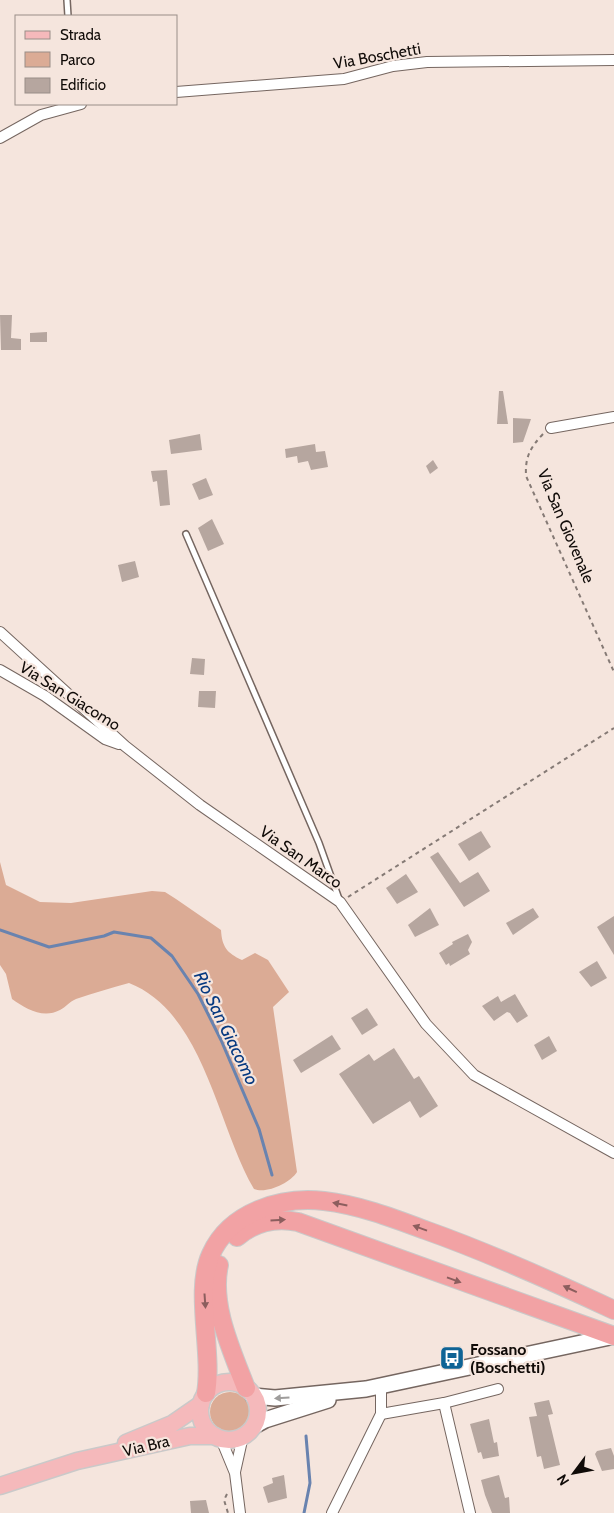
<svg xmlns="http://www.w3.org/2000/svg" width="614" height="1513" font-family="Cabin,sans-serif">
	<rect width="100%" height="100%" fill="#f5e5dd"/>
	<!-- green -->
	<g fill="#dbab95">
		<path d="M0,862L6,885L40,902L71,903L152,891L165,892L176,899L221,930C222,947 227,953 242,960L255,953L268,960L289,992L273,1007L297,1172C290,1183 267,1194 254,1189C217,1126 204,1012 129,983C111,988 93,993 76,999C69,1002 66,1007 60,1010C43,1019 26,1009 12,999L6,974L0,965Z"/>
		<circle cx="230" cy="1412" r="20"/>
	</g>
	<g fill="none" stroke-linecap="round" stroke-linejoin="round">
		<!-- stream -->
		<g stroke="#6983af" stroke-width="3">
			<path d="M0,930L49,947L104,936L114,932L151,938L172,956L198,994L221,1040L259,1129L272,1175"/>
			<path d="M304,1513L310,1483L306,1436"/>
		</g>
	</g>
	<!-- building -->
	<g fill="#b6a69f">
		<path d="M0,315H12L11,338L21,339V350H1Z"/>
		<path d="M47,332V342H30V333Z"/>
		<path d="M499,391H503L508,424H497Z"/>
		<path d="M513,418L531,419L523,442L513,443Z"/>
		<path d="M200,434L202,450L171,454L169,440Z"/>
		<path d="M315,444L316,452L325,451L328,467L311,470L308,461L298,463L297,456L286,458L285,449Z"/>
		<path d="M433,460L438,468L430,474L426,466Z"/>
		<path d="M167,470L170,505L160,506L157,481L153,482L151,471Z"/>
		<path d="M206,478L213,495L199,500L192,484Z"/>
		<path d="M212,519L224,544L208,551L198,528Z"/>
		<path d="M135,561L139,577L122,582L118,565Z"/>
		<path d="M192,658L205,659L204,675L190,674Z"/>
		<path d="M199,691H216L215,708L198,707Z"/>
		<path d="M481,831L491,847L469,861L458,844Z"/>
		<path d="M438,852L460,883L478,872L490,891L464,907L430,857Z"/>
		<path d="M406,874L418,892L397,904L386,888Z"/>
		<path d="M430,908L439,925L415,937L408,925Z"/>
		<path d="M533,908L539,917L513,935L506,923Z"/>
		<path d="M614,916V955L597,927Z"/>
		<path d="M468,934L472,942L468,950L470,954L450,966L449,963L446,965L439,953L453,944L452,942Z"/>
		<path d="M597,961L607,978L591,987L579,972Z"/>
		<path d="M515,994L528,1016L517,1023L510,1013L507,1012L494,1021L482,1006L498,996L501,1002Z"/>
		<path d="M367,1008L378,1025L362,1035L351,1018Z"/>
		<path d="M332,1035L341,1049L301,1073L293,1060Z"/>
		<path d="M549,1036L557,1051L542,1060L534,1045Z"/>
		<path d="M394,1048L414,1079L419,1076L438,1106L420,1118L410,1101L373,1124L339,1074L369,1054L374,1061Z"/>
		<path d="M549,1400L553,1414L548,1415L560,1465L544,1469L541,1456L537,1457L529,1417L537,1416L534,1403Z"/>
		<path d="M489,1419L494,1443L497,1442L499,1456L483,1459L481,1452L478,1453L470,1424Z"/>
		<path d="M611,1448L614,1456V1469L602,1471L595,1454L597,1451Z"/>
		<path d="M284,1475L287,1498L268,1503L263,1487L273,1483L272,1478Z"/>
		<path d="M499,1475L505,1498L509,1497L510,1513H492L485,1495L481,1480Z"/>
		<path d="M206,1500L209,1513H191L190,1501Z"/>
	</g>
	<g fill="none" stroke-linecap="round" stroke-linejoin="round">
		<defs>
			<g id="service">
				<path d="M67,0L68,16"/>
				<path d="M186,534L319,843L339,899"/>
			</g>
			<g id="minor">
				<path d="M176,92L344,79L393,66L427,62L614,60"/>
				<path d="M0,138L41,115L81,104"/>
				<path d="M551,428L614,417"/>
				<path d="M0,632L125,746L200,805L340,902L426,1024L474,1075L614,1153"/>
				<path d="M0,670L45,696L105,739L119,744"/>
				<path d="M444,1403L470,1513"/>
				<path d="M381,1414L444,1403L498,1389"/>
				<path d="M221,1439L235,1473L240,1513"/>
				<path d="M235,1472L243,1436"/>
				<path d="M332,1513L381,1414V1386"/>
			</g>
			<g id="secondary">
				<path d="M253,1396L275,1398L366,1389L614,1336"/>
				<path d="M254,1426L265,1420L328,1400"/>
			</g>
			<g id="primary">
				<circle cx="229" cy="1411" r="29"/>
				<path d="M126,1443L172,1424L201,1404"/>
				<path d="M0,1486L77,1461L190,1436H215"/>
			</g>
			<g id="trunk">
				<path d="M237,1237C255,1222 275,1217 298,1222L614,1336"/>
				<path d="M219,1265C210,1305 232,1351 246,1388"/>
				<path d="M206,1393C213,1351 194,1290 211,1254C230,1212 281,1196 324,1201C359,1205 393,1218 425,1230C490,1253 552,1281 614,1310"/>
			</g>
		</defs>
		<!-- service casing -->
		<use href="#service" stroke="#756660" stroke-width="8"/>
		<!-- minor casing -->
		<use href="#minor" stroke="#756660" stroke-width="12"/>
		<!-- secondary casing -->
		<use href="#secondary" stroke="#756660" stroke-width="18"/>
		<!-- primary casing -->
		<use href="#primary" stroke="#cac9c9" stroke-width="19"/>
		<!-- trunk casing -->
		<use href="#trunk" stroke="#cac9c9" stroke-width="20"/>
		<!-- path -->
		<g stroke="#857a75" stroke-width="2" stroke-dasharray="4 4" stroke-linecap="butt">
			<path d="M543,434C530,448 525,457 526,476L614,672"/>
			<path d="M348,897L614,728"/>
			<path d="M227,1494L224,1500L228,1513"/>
		</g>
		<!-- service -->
		<use href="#service" stroke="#fff" stroke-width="5"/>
		<!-- minor -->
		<use href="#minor" stroke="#fff" stroke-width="10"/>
		<!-- secondary -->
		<use href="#secondary" stroke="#fff" stroke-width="15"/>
		<!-- primary -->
		<use href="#primary" stroke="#f5b9bb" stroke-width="16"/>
		<!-- trunk -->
		<use href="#trunk" stroke="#f2a2a4" stroke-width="18"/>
	</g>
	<!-- one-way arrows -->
	<defs><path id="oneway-solid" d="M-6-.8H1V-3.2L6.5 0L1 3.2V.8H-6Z" transform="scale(1.25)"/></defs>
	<g fill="#8c5e5e">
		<use href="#oneway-solid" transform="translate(340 1204) rotate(-169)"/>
		<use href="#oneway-solid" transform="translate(278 1220) rotate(-3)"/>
		<use href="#oneway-solid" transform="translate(420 1228) rotate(-160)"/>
		<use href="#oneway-solid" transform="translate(454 1280) rotate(20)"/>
		<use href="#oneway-solid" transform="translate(570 1289) rotate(-155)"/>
		<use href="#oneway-solid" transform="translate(205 1301) rotate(86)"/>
	</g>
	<use fill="#9f9d9c" href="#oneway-solid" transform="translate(282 1398) rotate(176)"/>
	<!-- icons -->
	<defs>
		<symbol id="bus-square" viewBox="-11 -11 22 22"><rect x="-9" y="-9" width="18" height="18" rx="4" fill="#0e6395" stroke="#f5e5dd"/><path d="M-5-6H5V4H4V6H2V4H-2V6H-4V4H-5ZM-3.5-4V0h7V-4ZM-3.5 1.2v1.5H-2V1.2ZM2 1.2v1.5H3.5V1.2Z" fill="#fff"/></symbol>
	</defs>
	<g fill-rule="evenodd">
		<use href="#bus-square" x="438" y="1344" width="28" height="28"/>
	</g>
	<g text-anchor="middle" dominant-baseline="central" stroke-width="4.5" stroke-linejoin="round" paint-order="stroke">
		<!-- street labels -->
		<g font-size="16" fill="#100b08" stroke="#f5e5dd">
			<text transform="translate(377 56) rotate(-10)">Via Boschetti</text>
			<text transform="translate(566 526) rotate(67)">Via San Giovenale</text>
			<text transform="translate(70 696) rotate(32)">Via San Giacomo</text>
			<text transform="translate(301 857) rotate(35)">Via San Marco</text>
			<text transform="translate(146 1446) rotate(-13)">Via Bra</text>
		</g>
		<!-- poi labels -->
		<g font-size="16" font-weight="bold" fill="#100b08" stroke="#f5e5dd" text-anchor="start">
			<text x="470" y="1349">Fossano<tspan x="470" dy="18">(Boschetti)</tspan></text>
		</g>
		<!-- water labels -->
		<g font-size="18" font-style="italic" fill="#063980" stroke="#f5e5dd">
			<text transform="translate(226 1028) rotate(64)">Rio San Giacomo</text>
		</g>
	</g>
	<!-- legend -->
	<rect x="15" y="15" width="162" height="90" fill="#f5e5dd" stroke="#998e88"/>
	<rect x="25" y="31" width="25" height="8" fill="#f5b9bb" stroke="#998e88"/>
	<text x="60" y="40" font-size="15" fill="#100b08">Strada</text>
	<rect x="25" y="52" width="25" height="15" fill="#dbab95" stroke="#998e88"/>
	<text x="60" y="65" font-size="15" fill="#100b08">Parco</text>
	<rect x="25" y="78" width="25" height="15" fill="#b6a69f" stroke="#998e88"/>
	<text x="60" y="90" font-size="15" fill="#100b08">Edificio</text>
	<!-- north arrow -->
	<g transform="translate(574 1473) rotate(238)" stroke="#f5e5dd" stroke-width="4" paint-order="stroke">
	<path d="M0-4L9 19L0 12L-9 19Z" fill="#100b08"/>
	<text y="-8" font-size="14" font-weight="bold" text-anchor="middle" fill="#100b08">N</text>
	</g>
</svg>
